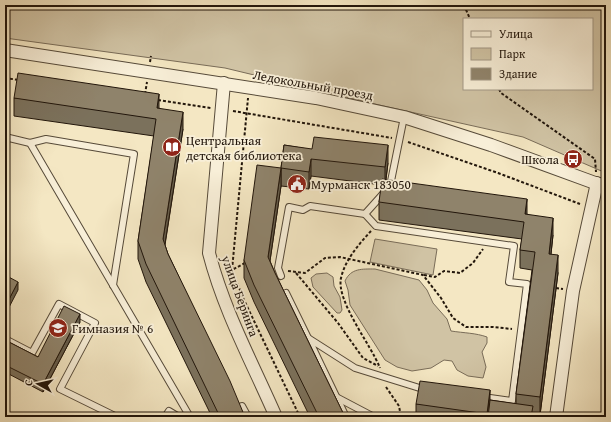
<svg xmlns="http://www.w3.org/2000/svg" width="611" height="422" font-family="'Gentium Book Plus',serif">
	<rect width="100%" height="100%" fill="#f4e7c3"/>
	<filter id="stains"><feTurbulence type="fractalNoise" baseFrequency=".005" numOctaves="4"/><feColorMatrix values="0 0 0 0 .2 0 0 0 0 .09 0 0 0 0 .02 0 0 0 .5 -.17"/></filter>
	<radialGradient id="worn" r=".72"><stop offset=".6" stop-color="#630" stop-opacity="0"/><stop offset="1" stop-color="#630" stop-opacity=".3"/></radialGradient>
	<!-- green -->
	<g fill="#d0c3a4" stroke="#796c58" fill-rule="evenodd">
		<path d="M5,5H606V173L523,137L379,105L225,68L5,38ZM464,19H592V89H464Z"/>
		<path d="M375,239L437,249L433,275L370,262Z"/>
		<path d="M375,269L419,280L427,290L433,303L447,319L451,331C464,333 476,333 487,337V343L482,352L486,367L483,378L468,376L457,370L452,361L444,360L431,368L412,371L397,367L385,360L350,305L348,290L345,281C351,268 362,269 375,269Z"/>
		<path d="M327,273L333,277L334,286L340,297L342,310L340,313H337L313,287L311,278L316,274Z"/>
	</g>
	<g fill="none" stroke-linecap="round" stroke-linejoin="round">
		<defs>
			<g id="lane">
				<path d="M404,117L390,186L365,214L376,226L514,246L509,282L527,284L512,401L483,397"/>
				<path d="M5,137L30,143L190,417"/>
				<path d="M30,143L46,139L134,154L113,285"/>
				<path d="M281,276L278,268L289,207L303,210L310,206L365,214"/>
				<path d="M286,293L308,338"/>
				<path d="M5,339L32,353L59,304L95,323L60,389L117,417"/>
				<path d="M336,397L374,417"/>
				<path d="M234,409L242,406L248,417"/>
				<path d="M165,417L169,411L179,417"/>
				<path d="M346,417L308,338L355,368L426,390"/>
			</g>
			<g id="street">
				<path d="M5,50L316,98L404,117L491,145L606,187"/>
				<path d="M224,83L209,253C224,311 252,362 276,417"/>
				<path d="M556,417L573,291L597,183"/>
			</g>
		</defs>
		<!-- lane casing -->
		<use href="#lane" stroke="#564a39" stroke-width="8"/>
		<!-- street casing -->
		<use href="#street" stroke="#564a39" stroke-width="14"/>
		<!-- path -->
		<g stroke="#22160b" stroke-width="2" stroke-dasharray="3 2" stroke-linecap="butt">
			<path d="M464,5L470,19"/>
			<path d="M150,62L151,56"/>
			<path d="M5,78L19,80"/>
			<path d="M499,89L501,93L595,159L596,172"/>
			<path d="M145,94L147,82"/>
			<path d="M158,100L211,108"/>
			<path d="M233,111L392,138"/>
			<path d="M408,142L498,173L580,204"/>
			<path d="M371,231C359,244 345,260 341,278C336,301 371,345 380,368"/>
			<path d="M245,263L232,270L248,98"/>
			<path d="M232,270L244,300L300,417"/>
			<path d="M288,271L305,273L325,258L340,257L423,275L441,298L453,318L466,327H493L512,329"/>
			<path d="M296,273L338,323L363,358L378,366"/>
			<path d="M424,275L435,277L444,271L460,273L473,263L483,249"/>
			<path d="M556,288L563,289"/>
			<path d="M386,387L399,406L401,417"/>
		</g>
		<!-- lane -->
		<use href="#lane" stroke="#f8efd8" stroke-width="6"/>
		<!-- street -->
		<use href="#street" stroke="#f8efd8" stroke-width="12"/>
	</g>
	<!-- wall -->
	<g fill="#7b715c" stroke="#22160b">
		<path d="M14,98L159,108L183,129L165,245L168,254L245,417H212L146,282L138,259V241L154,136L14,116Z"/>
		<path d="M284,145L388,163L386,180L527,214L553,235L551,254L558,273L540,415L533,414L532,417H416V404L490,400L516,404V394L532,270L520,268V250L522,239L379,220V202L382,185L311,176L309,189L281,186V168Z"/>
		<path d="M281,186L270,261L275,273L345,417H310L254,302L244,278V260Z"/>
		<path d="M80,322L43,392L5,372V340L38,357Z"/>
	</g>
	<!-- shaded-wall -->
	<g fill="#645c4b" stroke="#22160b">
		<path d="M159,94V112L157,108Z"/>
		<path d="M183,112V129L163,256V239Z"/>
		<path d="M388,145V163L385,185V167Z"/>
		<path d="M311,159V176L309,189V172Z"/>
		<path d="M281,168V186L268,274V257Z"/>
		<path d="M527,199V217L525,214Z"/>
		<path d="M553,218V235L549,272V254Z"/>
		<path d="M558,255V273L540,415V397Z"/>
		<path d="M18,282V290L5,315V307Z"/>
		<path d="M80,314V322L43,392V384Z"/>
		<path d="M490,390V408L489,417H487Z"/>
	</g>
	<!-- building -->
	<g fill="#8f836b" stroke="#22160b">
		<path d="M18,73L159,94L157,108L183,112L163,239L168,254L230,381L245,417H220L146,264L138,241L156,119L14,98Z"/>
		<path d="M314,137L388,145L385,167L311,159L309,172L281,168L284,145L312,149Z"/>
		<path d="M257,165L281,168L268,257L275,273L345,417H319L254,285L244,260Z"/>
		<path d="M382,179L527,199L525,214L553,218L549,254L558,255L540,397L516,394L535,252L520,250L524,222L379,202Z"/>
		<path d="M5,275L18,282L5,307Z"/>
		<path d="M64,306L80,314L43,384L5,365V340L38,357Z"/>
		<path d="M420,381L490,390L487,414L416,404Z"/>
		<path d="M490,400L533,406L531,417H488Z"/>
	</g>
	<!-- icons -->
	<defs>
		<symbol id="library-disc" viewBox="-11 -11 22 22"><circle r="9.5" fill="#8f2418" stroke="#f8efd8"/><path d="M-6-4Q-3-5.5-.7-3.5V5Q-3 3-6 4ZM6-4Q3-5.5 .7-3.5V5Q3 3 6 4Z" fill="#fff"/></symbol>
		<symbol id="bus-disc" viewBox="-11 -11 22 22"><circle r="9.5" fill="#8f2418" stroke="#f8efd8"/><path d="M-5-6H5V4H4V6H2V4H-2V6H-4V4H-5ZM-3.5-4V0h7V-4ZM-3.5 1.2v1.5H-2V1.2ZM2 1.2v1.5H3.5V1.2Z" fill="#fff"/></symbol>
		<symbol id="civic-disc" viewBox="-11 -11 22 22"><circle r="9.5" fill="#8f2418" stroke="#f8efd8"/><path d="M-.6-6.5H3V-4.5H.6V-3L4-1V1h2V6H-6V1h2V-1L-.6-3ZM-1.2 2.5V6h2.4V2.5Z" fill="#fff"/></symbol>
		<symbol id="school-disc" viewBox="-11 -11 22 22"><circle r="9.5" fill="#8f2418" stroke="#f8efd8"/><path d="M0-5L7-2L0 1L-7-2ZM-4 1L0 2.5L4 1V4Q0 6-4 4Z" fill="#fff"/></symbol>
	</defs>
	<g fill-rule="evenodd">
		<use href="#library-disc" x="161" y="136" width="22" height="22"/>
		<use href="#bus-disc" x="562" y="148" width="22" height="22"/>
		<use href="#civic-disc" x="286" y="173" width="22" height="22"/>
		<use href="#school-disc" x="47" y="317" width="22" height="22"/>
	</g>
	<g text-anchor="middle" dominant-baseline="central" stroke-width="3.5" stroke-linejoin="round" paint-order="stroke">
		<!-- street labels -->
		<g font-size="13" fill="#22160b" stroke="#f8efd8">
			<text transform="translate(313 85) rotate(10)">Ледокольный проезд</text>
			<text transform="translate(240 296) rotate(70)">улица Беринга</text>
		</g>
		<!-- poi labels -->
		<g font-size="13" fill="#22160b" stroke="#f8efd8" text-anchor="start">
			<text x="186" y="140">Центральная<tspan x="186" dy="15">детская библиотека</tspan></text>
			<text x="559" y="159" text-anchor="end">Школа</text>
			<text x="311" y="184">Мурманск 183050</text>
			<text x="72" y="328">Гимназия № 6</text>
		</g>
	</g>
	<!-- margin -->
	<rect width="611" height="422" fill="none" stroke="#f4e7c3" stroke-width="20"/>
	<rect x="6" y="6" width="599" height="410" fill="none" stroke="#22160b" stroke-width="2"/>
	<rect x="10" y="10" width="591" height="402" fill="none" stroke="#22160b"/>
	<!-- legend -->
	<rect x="463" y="18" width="130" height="72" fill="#f8efd8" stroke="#a29886"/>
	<rect x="471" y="31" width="20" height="6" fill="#f8efd8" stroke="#a29886"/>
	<text x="499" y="38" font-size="12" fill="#22160b">Улица</text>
	<rect x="471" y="48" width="20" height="12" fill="#d0c3a4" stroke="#a29886"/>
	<text x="499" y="58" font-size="12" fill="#22160b">Парк</text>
	<rect x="471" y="68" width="20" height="12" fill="#8f836b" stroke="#a29886"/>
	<text x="499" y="78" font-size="12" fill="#22160b">Здание</text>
	<!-- north arrow -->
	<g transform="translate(38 384) rotate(278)" stroke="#f8efd8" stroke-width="3" paint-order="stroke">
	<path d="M0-3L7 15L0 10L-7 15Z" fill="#22160b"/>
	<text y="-6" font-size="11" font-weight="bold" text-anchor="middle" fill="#22160b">С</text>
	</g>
	<rect width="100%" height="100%" filter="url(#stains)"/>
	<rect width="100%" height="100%" fill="url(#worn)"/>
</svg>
